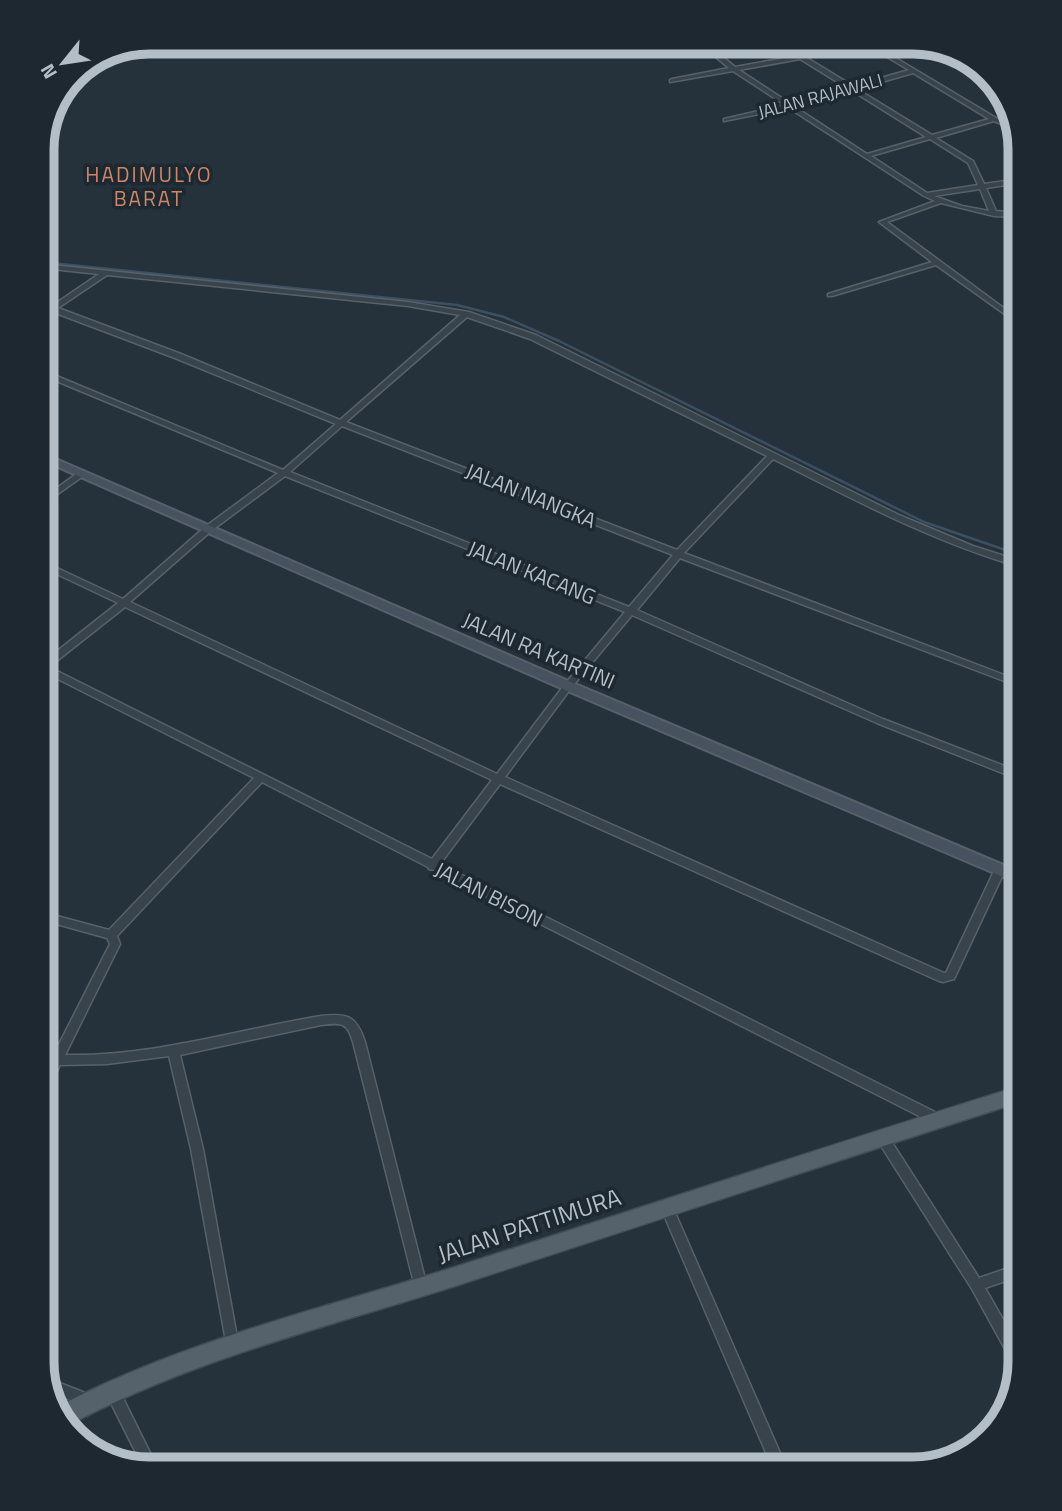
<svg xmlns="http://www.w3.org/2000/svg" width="1062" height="1511" font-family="'Titillium Web',sans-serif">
	<rect width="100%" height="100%" fill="#25313b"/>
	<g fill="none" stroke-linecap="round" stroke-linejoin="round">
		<!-- stream -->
		<path stroke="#3b5163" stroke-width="2.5" d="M42,262L457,305L504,317L559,341L924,522L1020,555"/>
		<defs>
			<g id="street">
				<path d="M685,42H697L643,54L640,52Z"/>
				<path d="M698,42H705L735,67L796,56L774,42H781L853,86L909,70L862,42H869L996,118L1013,125L1014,129L994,121L936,138L973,161L984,184L1020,179V183L986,188L996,211L1020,213V217L994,216L941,203L887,222L1020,320V325L936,265L832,296H828V294L932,262L879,222L935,201L924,196L789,108L724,121V119L785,105L733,71L670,82V80L672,79L729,68ZM800,59L847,88L791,104L739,70ZM913,73L989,119L932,135L857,89ZM851,90L926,137L867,154L795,107ZM930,139L968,163L978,185L927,193L871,156ZM980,189L989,211L962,206L934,196Z"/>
				<path d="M1018,141L1020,155L1013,148L1016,142Z"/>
				<path d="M42,264L408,302L469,312L536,335L899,515L973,546L1020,561V567C933,542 853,499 773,459L684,553L1020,681V687L680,558L637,610L883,719L1020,772V780L877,723L632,615L571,688L505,777L944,973H946L996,867H1004L1005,870L954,979L943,982L939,981L500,784L440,864L941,1115L943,1119L941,1123L937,1124L933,1123L434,870L429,869L428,867L262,782L117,936L120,944L65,1055C152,1057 235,1030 321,1016C347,1013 356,1015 365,1042L427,1287L425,1291L421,1293L417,1291L415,1287L353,1042C347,1021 340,1023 321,1025L180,1055L203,1149L238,1343L237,1347L232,1349L227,1347L191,1149L169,1056L107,1064L60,1065L46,1096L42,1097V1080L50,1063L42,1061V1051L54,1054L110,944L107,938L42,920V912L109,930L254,778L42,671V663L118,603L42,567V561L123,599L205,527L278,473L42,375V370L283,470L336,424L175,358L53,312L42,318V313L47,309L42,308V303L52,306L99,274L42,268ZM107,275L408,306L460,315L340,420L181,354L58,308ZM467,317L530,339L767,456L677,550L346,422ZM342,426L673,555L629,607L290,472ZM285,476L625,612L565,684L497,774L130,602L211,531ZM125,607L492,780L432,859L49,667Z"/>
				<path d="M79,472H82L86,474L42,505V499Z"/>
				<path d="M882,1132L886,1133L979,1278L1020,1264V1276L985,1288L1020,1349L1018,1368L1015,1367L972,1289L878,1141L876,1137L878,1133Z"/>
				<path d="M667,1202L671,1204L673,1208L787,1469H773L661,1208L663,1204Z"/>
				<path d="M47,1378L93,1396L95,1401L93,1406L88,1408L50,1391Z"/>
				<path d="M112,1384L117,1386L158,1469H144L105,1391L107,1386Z"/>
			</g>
			<path id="secondary" d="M42,453L573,683L1020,872V884L563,689L42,460Z"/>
			<path id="primary" d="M1020,1086V1102C831,1162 644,1225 455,1286C323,1328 190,1360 67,1426L57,1416L55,1408C180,1342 317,1310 452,1268C641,1208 830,1145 1020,1086Z"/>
		</defs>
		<!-- street casing -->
		<use href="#street" stroke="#566169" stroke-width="3"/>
		<!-- secondary casing -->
		<use href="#secondary" stroke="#566169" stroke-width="4"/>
		<!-- primary casing -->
		<use href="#primary" stroke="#414c54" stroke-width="3"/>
		<!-- street -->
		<use href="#street" fill="#38434b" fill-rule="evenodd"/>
		<!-- secondary -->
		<use href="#secondary" fill="#47525e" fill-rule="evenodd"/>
		<!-- primary -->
		<use href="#primary" fill="#56626b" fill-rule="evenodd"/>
	</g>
	<g text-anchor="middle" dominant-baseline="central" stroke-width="7" stroke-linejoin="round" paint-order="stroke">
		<!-- far-street labels -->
		<g font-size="18" fill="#b4bec6" stroke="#1e2830">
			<text transform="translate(820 96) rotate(-15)">JALAN RAJAWALI</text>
		</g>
		<!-- far-quarter labels -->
		<g font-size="21" letter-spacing="2" fill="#cc8769" stroke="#1e2830">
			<text x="149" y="174">HADIMULYO<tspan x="149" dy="24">BARAT</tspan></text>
		</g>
		<!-- street labels -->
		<g font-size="21" fill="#b4bec6" stroke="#1e2830">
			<text transform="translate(531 495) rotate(22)">JALAN NANGKA</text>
			<text transform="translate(532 572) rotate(22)">JALAN KACANG</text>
			<text transform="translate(539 650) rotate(23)">JALAN RA KARTINI</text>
			<text transform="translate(489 894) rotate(27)">JALAN BISON</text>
		</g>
		<!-- near-street labels -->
		<g font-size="24" fill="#b4bec6" stroke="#1e2830">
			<text transform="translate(529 1225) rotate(-18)">JALAN PATTIMURA</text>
		</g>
	</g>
	<!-- crop -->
	<path d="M0 0H1062V1511H0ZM149 54H913A95 95 0 0 1 1008 149V1362A95 95 0 0 1 913 1457H149A95 95 0 0 1 54 1362V149A95 95 0 0 1 149 54Z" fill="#1e2830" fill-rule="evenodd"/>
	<path fill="none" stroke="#b4bec6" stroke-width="9" d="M149 54H913A95 95 0 0 1 1008 149V1362A95 95 0 0 1 913 1457H149A95 95 0 0 1 54 1362V149A95 95 0 0 1 149 54Z"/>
	<!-- north arrow -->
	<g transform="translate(63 63) rotate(240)" stroke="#1e2830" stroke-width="5" paint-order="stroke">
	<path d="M0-5L12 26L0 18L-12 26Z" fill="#b4bec6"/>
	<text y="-10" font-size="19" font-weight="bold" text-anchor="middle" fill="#b4bec6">N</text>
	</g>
</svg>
